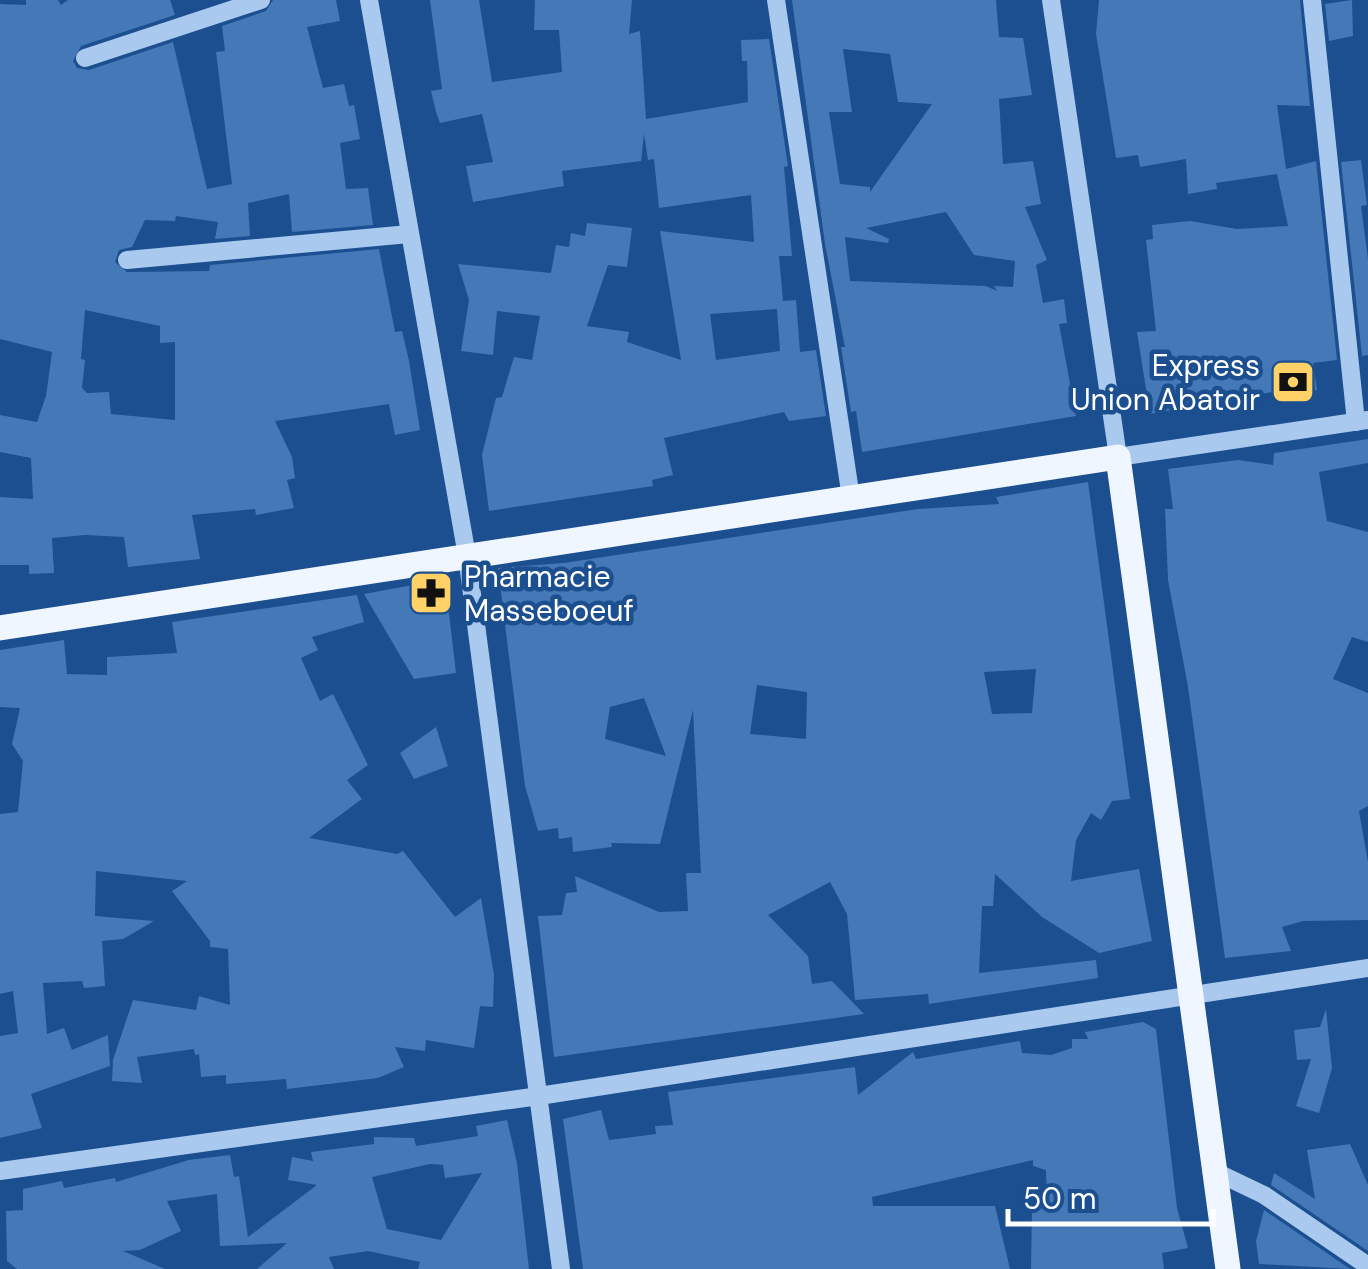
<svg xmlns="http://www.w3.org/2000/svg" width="1368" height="1269" font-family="'DM Sans',sans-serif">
	<rect width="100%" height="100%" fill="#1b4f8f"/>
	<!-- building -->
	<g fill="#4478b7" fill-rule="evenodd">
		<path d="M26,0H58L61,5L68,0H170L175,15L81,46L73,61L77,68L89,70L173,42L207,189L232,184L216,52L225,51L222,26L266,11L273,0H336L340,21L307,27L323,88L344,84L349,106L354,105L360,139L340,143L346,189L368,188L373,225L292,232L289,194L248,203L250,236L215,239L218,222L176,216L175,221L145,220L132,247L119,250L115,262L127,272L209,271L210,265L379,249L395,332L402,331L409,361L420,430L395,435L389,404L275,421L292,457L295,478L287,480L294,508L256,515L255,509L192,515L200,559L128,567L124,537L85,535L52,538L54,573L29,574V565H0V497L33,499L31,458L0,452V415L37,422L46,396L52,352L0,339V4L26,5ZM85,310L160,326V343L175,342V420L111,414L109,392L87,393L82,388L85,360L81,359Z"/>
		<path d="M430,0H479L492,82L562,72L559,30H534L535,0H632L629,34L640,31L646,119L748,102L747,61H742L741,40L769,39L788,166L784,167L792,256H779L783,301L796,300L800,352L816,350L826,416L789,421L784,412L664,438L673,475L652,480L653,486L489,511L482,455L496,398L502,397L514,357L532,360L540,316L497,311L493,355L461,351L469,300L458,264L551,273L556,245L569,247L571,233L585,236L587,223L632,228L627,267L608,265L587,326L629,332L627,342L681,360L660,231L754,242L751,195L659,208L654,159L648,160L644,134L641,161L562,171L564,186L473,202L466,166L493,162L482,114L440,123L436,112L431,91L442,89ZM777,309L780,351L716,360L710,314Z"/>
		<path d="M792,0H996L999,37L1023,38L1032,95L999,99L1003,164L1033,161L1041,204L1025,207L1047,260L1036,265L1043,303L1064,299L1067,323L1059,324L1076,416L862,452L856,411L851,412L841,347H845L825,244ZM843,49L890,54L898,102L932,104L870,192V187L840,184L829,112H852ZM946,212L974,255L1015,261L1013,287L994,286L997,291L986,286L850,281L845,237L888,243L889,239L866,228Z"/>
		<path d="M1099,0H1300L1310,106L1277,105L1286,169L1316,161L1337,360L1313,363L1317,390L1272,396V392L1150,414L1137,332L1156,331L1146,240L1153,239L1152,225L1190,221L1237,229L1288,226L1277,174L1216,183L1217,189L1188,194L1186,159L1140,167L1138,155L1116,158L1096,34Z"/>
		<path d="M1352,0L1353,36L1329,41L1325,4Z"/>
		<path d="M1361,160L1367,205L1361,206L1368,259V355L1362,356L1341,162Z"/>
		<path d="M1368,439V463L1319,472L1327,521L1368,532V642L1352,637L1333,679L1368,693V806L1359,811L1368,862V920L1303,921L1282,927L1291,951L1225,958L1188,687L1168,580L1165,509H1173L1168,469L1238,460L1273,465L1274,453Z"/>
		<path d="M1088,482L1130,799L1112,801L1101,820L1091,813L1076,840L1071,881L1139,869L1152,941L1099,953L1042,917L995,874L993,906H982L979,973L1096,960L1098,978L929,1004L928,994L855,1000L847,914L830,882L768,915L808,956L812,984L832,981L864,1014L554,1057L538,916L562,915L566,893L577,892L575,876L659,912L688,911L686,873H701L693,710L660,844L611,843L612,847L573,852L572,837L559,839L558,828L538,831L525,786L498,568L564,563L918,509L999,504L996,497ZM1036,669L1032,713L992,714L984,672ZM757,685L807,692L806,739L750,734ZM644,698L666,756L605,739L610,707Z"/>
		<path d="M445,579L456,673L414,679L364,594Z"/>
		<path d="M357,595L364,622L312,637L318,650L301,658L320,701L333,694L368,765L347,780L362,799L309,838L397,854L403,851L455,917L481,898L494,975L493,1007L480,1006L474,1048L426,1040L425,1051L395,1047L404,1067L378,1078L287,1089L286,1079L226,1084V1075L201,1077L199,1054L195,1055L194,1049L137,1057L142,1083L112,1081L113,1060L133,1000L196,1010L199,996L230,1005L228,949L210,947V941L172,891L187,881L96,871L95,916L154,921L123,939L102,941L105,986L84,988L82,981L43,983L47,1034L64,1028L72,1050L108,1035L110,1066L31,1094L42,1128L0,1138V1036L18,1033L13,991L0,994V814L18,812L23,761L12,744L20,708L0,707V650L64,640L67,674L107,675V657L177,653L172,622Z"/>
		<path d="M436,727L448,766L414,779L400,753Z"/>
		<path d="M1326,1009L1332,1068L1319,1113L1296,1106L1311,1059L1297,1060L1294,1030L1320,1027Z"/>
		<path d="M1143,1022L1156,1029L1177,1208L1188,1248L1162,1253L1164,1269H1031L1032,1206H1047L1046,1170L1033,1166V1160L872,1197L873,1206H995L1010,1269H583L563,1119L601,1110L609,1140L656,1134L655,1126L673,1125L668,1092L855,1067L858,1095L913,1052L916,1059L1020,1041L1022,1053L1051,1055L1072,1048V1039H1088L1085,1032Z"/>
		<path d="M507,1120L517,1163L529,1269H418L420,1262L368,1251L329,1257L334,1269H257L287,1243L220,1246L217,1194L167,1201L181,1231L140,1250L123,1251L165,1269H17L7,1261L6,1211L23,1210V1189L62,1181L64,1188L115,1178L116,1182L189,1160L230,1155L234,1177L239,1176L248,1237L317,1185L288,1180L292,1157L313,1161L311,1152L374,1144V1137L414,1138L416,1146L478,1136L476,1126ZM430,1164L443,1165L445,1178L482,1173L441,1240L387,1229L372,1177Z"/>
		<path d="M1350,1144L1368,1185V1251L1271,1185L1274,1173L1315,1199L1307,1150Z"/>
		<path d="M1264,1210L1350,1269L1259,1264L1256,1241Z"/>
	</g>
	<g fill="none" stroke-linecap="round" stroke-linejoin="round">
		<!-- minor -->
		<g stroke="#a9c9ee" stroke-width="18">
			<path d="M369,0L467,556L561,1269"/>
			<path d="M776,0L851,498"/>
			<path d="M1051,0L1118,457L1368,420"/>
			<path d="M1312,0L1356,422"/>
			<path d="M85,58L261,0"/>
			<path d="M127,260L409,234"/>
			<path d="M0,1171L539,1096L1368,968"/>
			<path d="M1216,1172L1264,1195L1368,1266"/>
		</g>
		<!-- major -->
		<path stroke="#f0f6ff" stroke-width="25" d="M0,628L1118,457L1228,1269"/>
	</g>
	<!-- icons -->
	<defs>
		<symbol id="bank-square" viewBox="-11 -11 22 22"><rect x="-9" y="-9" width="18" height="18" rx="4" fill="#ffd166" stroke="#1b4f8f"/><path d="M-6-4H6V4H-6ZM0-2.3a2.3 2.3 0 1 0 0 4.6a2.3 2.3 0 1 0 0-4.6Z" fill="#111"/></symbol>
		<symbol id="pharmacy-square" viewBox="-11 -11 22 22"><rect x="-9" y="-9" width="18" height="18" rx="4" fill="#ffd166" stroke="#1b4f8f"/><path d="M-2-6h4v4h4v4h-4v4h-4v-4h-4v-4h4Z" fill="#111"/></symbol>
	</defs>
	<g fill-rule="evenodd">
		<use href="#bank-square" x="1268" y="357" width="50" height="50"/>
		<use href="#pharmacy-square" x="406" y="568" width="50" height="50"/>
	</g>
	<g text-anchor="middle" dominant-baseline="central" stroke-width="9" stroke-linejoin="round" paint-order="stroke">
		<!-- poi labels -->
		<g font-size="30" fill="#fff" stroke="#1b4f8f" text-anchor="end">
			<text x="1260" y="365">Express<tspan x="1260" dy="34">Union Abatoir</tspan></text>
			<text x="464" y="576" text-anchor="start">Pharmacie<tspan x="464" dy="34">Masseboeuf</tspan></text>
		</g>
	</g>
	<!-- scale -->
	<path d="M1008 1209v15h205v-15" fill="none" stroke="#ffffff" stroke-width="5"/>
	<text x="1023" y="1209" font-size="30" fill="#ffffff" stroke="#1b4f8f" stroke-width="8" paint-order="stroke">50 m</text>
</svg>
